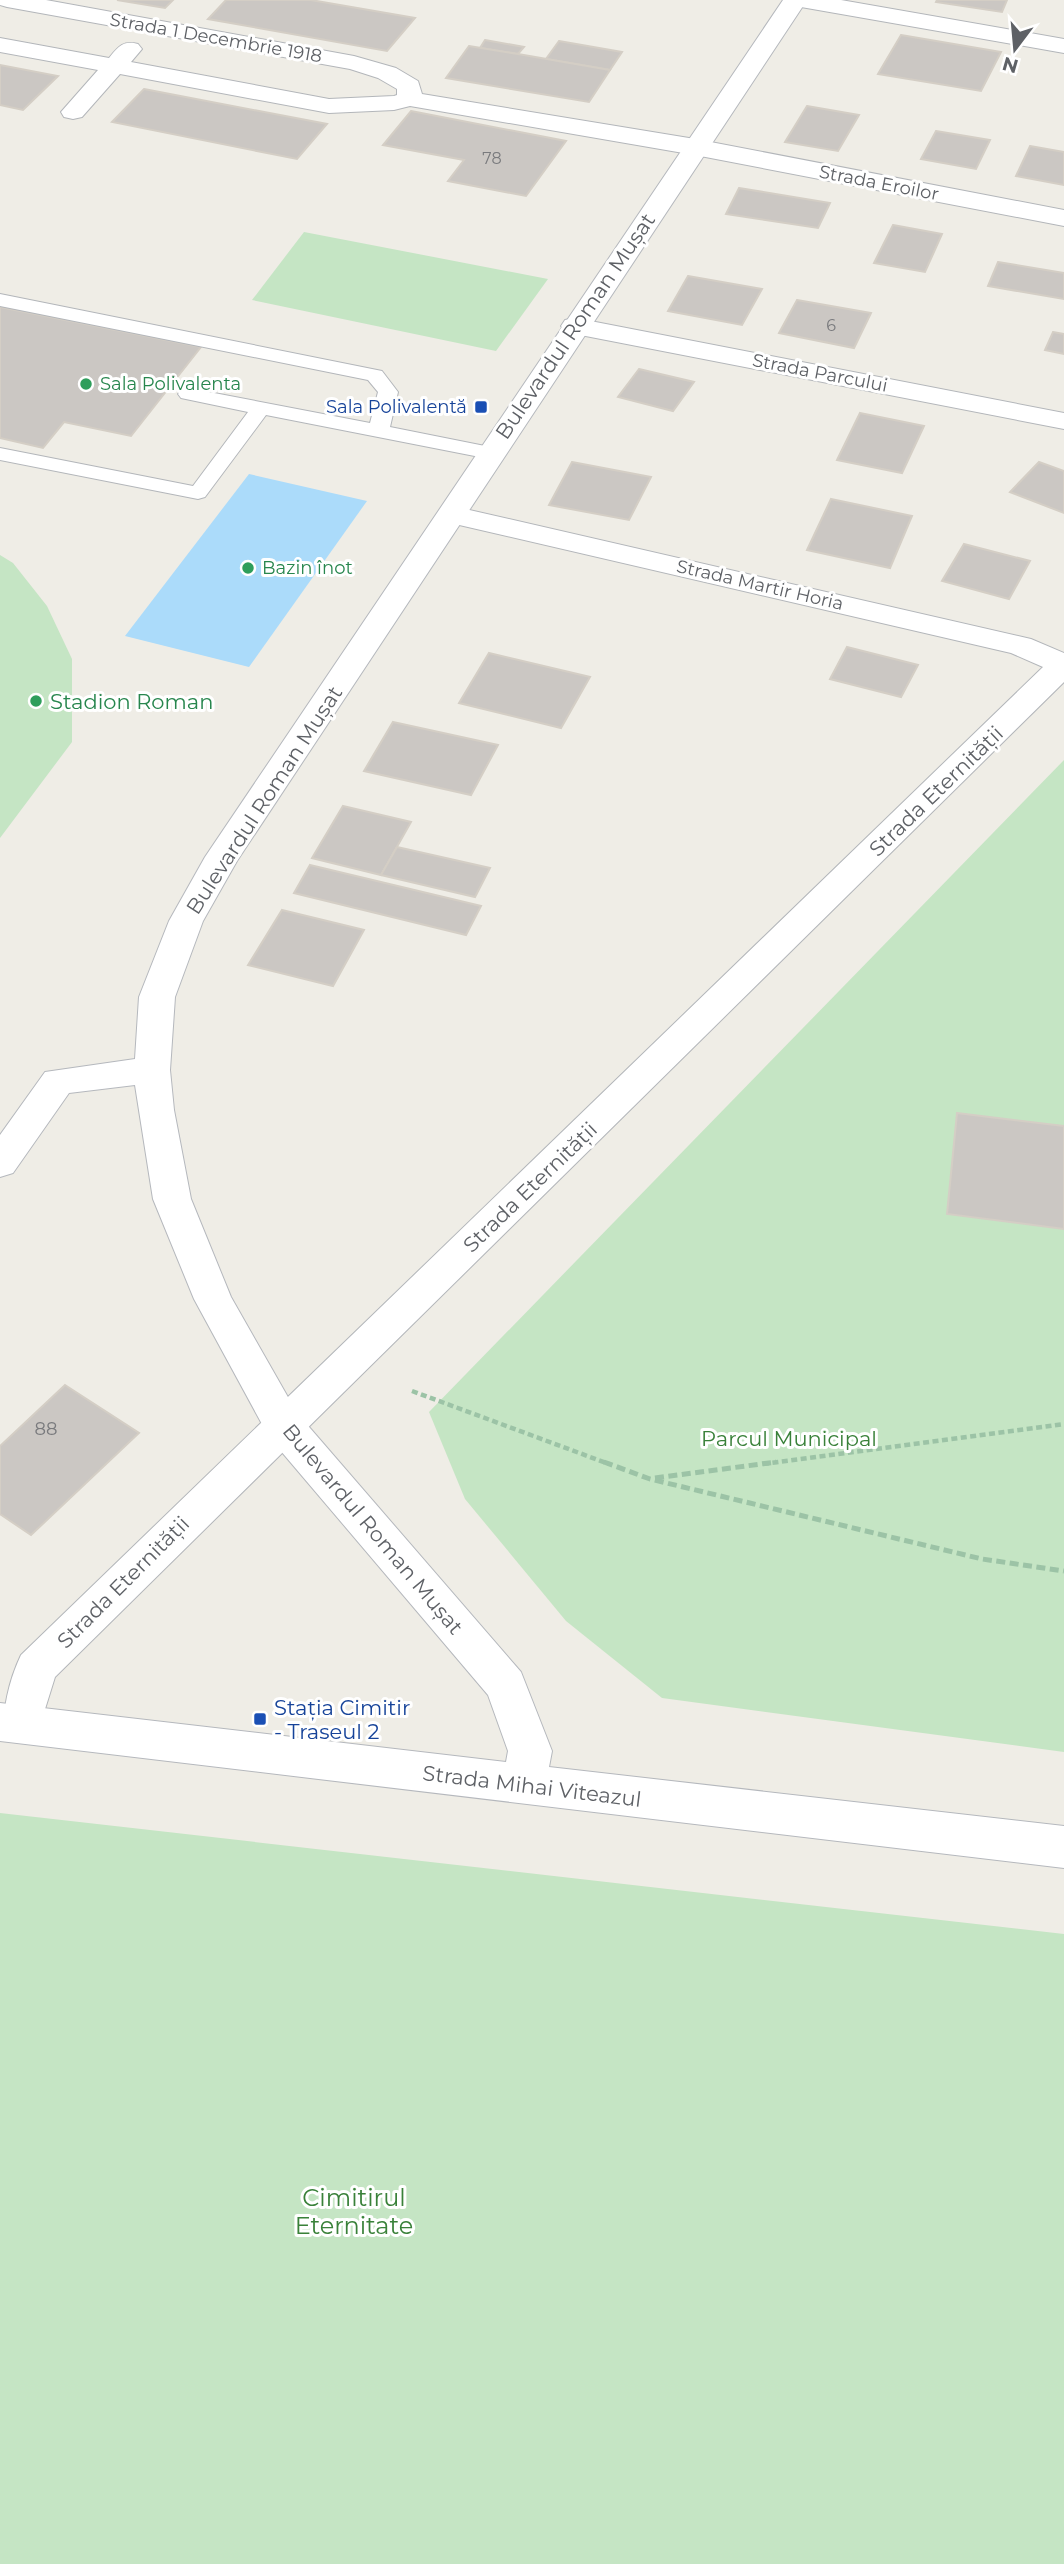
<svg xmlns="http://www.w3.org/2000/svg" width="1064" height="2564" font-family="Montserrat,sans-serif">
	<rect width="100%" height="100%" fill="#efede6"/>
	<!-- green -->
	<g fill="#c5e5c4">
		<path d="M304,232L548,279L496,351L252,300Z"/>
		<path d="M0,555L13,563L47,606L72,659V742L0,838Z"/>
		<path d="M1064,760V1752L662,1698L566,1621L465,1499L429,1412Z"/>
		<path d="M0,1813L1064,1934V2564H0Z"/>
	</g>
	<!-- water -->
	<path fill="#abdbfa" d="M249,474L367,501L249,667L125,636Z"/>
	<!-- building -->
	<g fill="#cbc7c3" stroke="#d4cec5" stroke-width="2">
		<path d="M117,0H173L165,8Z"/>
		<path d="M226,0H311L415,18L387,51L208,19Z"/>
		<path d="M937,0H1007L1002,12L936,2Z"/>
		<path d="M901,35L1001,52L981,91L878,74Z"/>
		<path d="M485,40L524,47L518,54L480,48Z"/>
		<path d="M559,41L622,52L610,70L546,59Z"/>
		<path d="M469,46L518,54L610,70L589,102L446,78Z"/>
		<path d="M0,65L58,76L23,110L0,105Z"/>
		<path d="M144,89L327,124L297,159L112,122Z"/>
		<path d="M807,106L859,115L838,151L785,142Z"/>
		<path d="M411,111L566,141L526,196L448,181L464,160L383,145Z"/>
		<path d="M936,131L990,140L976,169L921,159Z"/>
		<path d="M1030,146L1064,152V185L1016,176Z"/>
		<path d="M739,188L830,203L818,228L726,214Z"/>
		<path d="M893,225L942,234L925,272L874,263Z"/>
		<path d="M998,262L1064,273V299L988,286Z"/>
		<path d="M688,276L762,289L742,325L668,311Z"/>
		<path d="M797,300L871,313L854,348L779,333Z"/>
		<path d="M0,307L201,347L131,436L64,422L43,448L0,438Z"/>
		<path d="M1053,332L1064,334V354L1045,350Z"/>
		<path d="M639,369L694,382L673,411L618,397Z"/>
		<path d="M860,413L924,426L902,473L837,460Z"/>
		<path d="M572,462L651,477L629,520L549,505Z"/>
		<path d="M1039,462L1064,471V513L1010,492Z"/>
		<path d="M831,499L912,516L890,568L807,550Z"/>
		<path d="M964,544L1030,561L1009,599L942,581Z"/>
		<path d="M847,647L918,665L901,697L830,679Z"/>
		<path d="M489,653L590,677L561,728L459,703Z"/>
		<path d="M393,722L498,745L471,795L364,771Z"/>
		<path d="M343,806L411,822L381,875L312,858Z"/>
		<path d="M397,847L490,868L475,897L381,875Z"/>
		<path d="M310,865L481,906L466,935L294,893Z"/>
		<path d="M282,910L364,930L333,986L248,965Z"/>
		<path d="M957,1113L1064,1126V1229L947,1214Z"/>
		<path d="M65,1385L139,1433L31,1535L0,1514V1446Z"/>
	</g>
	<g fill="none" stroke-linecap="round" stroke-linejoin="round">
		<defs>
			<path id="lane" d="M0,294L382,371L398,392L390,427L490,447L497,449L500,453L497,457L490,459L266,415L205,497L198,499L0,460V448L193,486L248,412L181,398L178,394L181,390L188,388L370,423L378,392L368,380L0,306Z"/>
			<g id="street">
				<path d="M0,0H46L354,56L396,68L418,81L422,94L695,139L1064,210V226L695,155L410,106L394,110L329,113L120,74L82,117L73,119L64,117L61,112L98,70L0,52V38L109,58C118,47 123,40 138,44L142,49L131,62L329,99L394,96L397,95V89L378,78L350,69L7,7L0,5Z"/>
				<path d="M789,0H841L1064,39V53L801,7L793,5Z"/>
				<path d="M575,318L1064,413V429L565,332L561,326L565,320Z"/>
				<path d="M452,506L1031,639L1064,653V682L55,1677L36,1738L21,1743L6,1738C0,1714 10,1678 21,1655L1043,667L1011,653L442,521L437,515L442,509Z"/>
			</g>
			<path id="secondary" d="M783,0H807L237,861L203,921L175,997L170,1070L174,1110L191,1199L231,1297L297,1413L521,1672L552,1751L549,1767L1064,1826V1868L0,1741V1703L506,1762L508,1751L488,1695L269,1437L194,1299L153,1199L135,1085L69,1093L13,1173L0,1177V1135L45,1072L135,1059L139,997L169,921L205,857Z"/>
		</defs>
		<!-- lane casing -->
		<use href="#lane" stroke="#b3b6ba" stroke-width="2"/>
		<!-- street casing -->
		<use href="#street" stroke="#b3b6ba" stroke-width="2"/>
		<!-- secondary casing -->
		<use href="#secondary" stroke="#b5b8bd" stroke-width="2"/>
		<!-- path-far1 -->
		<g stroke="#9cc3a6" stroke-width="4.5" stroke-dasharray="6 3.5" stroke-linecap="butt">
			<path d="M412,1391L609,1464"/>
			<path d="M763,1464L1064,1424"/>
		</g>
		<!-- path -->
		<g stroke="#9cc3a6" stroke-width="5" stroke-dasharray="9 4.5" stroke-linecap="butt">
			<path d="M604,1462L650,1479L982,1559L1064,1571"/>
			<path d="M655,1478L776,1462"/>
		</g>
		<!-- lane -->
		<use href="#lane" fill="#fff" fill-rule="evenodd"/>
		<!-- street -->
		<use href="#street" fill="#fff" fill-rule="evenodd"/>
		<!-- secondary -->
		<use href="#secondary" fill="#fff" fill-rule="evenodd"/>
	</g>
	<!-- markers -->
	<g fill="#2e9e5b" stroke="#fff" stroke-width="2.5">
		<circle cx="86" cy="384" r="7"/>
		<circle cx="248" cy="568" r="7"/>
		<circle cx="36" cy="701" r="7"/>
	</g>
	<g fill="#1a4fb4" stroke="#fff" stroke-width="2.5">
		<rect x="474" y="400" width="14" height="14" rx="3.5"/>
		<rect x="253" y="1712" width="14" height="14" rx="3.5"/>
	</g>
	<g text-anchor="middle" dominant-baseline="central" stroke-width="6" stroke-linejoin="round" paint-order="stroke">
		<!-- far-number labels -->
		<g font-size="16" fill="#797a7d">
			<text x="492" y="158">78</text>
			<text x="831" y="325">6</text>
		</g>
		<!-- far-street labels -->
		<g font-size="18" fill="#5e6166" stroke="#fff">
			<text transform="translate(216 38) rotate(10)">Strada 1 Decembrie 1918</text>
			<text transform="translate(879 183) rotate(11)">Strada Eroilor</text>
			<text transform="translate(820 373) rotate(11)">Strada Parcului</text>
			<text transform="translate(760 585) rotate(13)">Strada Martir Horia</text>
		</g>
		<!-- far-leisure labels -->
		<g font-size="18" fill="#27864d" stroke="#fff" text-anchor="start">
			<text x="100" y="384">Sala Polivalenta</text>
			<text x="262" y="568">Bazin înot</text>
		</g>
		<!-- far-transit labels -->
		<g font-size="18" fill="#164399" stroke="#fff" text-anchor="end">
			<text x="467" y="407">Sala Polivalentă</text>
		</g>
		<!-- number labels -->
		<g font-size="18" fill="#797a7d">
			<text x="46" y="1429">88</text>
		</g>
		<!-- street labels -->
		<g font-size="21" fill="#5e6166" stroke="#fff">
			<text transform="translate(575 326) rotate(-56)">Bulevardul Roman Mușat</text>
			<text transform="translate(936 791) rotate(-44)">Strada Eternității</text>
			<text transform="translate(264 800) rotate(-57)">Bulevardul Roman Mușat</text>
			<text transform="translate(530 1187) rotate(-44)">Strada Eternității</text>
			<text transform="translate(373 1529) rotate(50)">Bulevardul Roman Mușat</text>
			<text transform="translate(123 1582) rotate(-45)">Strada Eternității</text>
			<text transform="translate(532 1786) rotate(7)">Strada Mihai Viteazul</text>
		</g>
		<!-- leisure labels -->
		<g font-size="21" fill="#27864d" stroke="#fff" text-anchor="start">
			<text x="50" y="701">Stadion Roman</text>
		</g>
		<!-- park labels -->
		<g font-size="21" fill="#398139" stroke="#fff">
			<text x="789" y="1438">Parcul Municipal</text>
		</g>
		<!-- transit labels -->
		<g font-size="21" fill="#164399" stroke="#fff" text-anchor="start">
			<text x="274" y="1707">Stația Cimitir<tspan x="274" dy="24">- Traseul 2</tspan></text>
		</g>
		<!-- near-park labels -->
		<g font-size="24" fill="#398139" stroke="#fff">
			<text x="354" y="2197">Cimitirul<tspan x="354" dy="28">Eternitate</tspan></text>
		</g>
	</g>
	<!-- north arrow -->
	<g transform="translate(1015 49) rotate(196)" stroke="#ffffff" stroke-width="5" paint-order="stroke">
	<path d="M0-5L12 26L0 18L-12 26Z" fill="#5e6166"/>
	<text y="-10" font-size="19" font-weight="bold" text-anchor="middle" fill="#5e6166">N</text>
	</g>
</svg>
